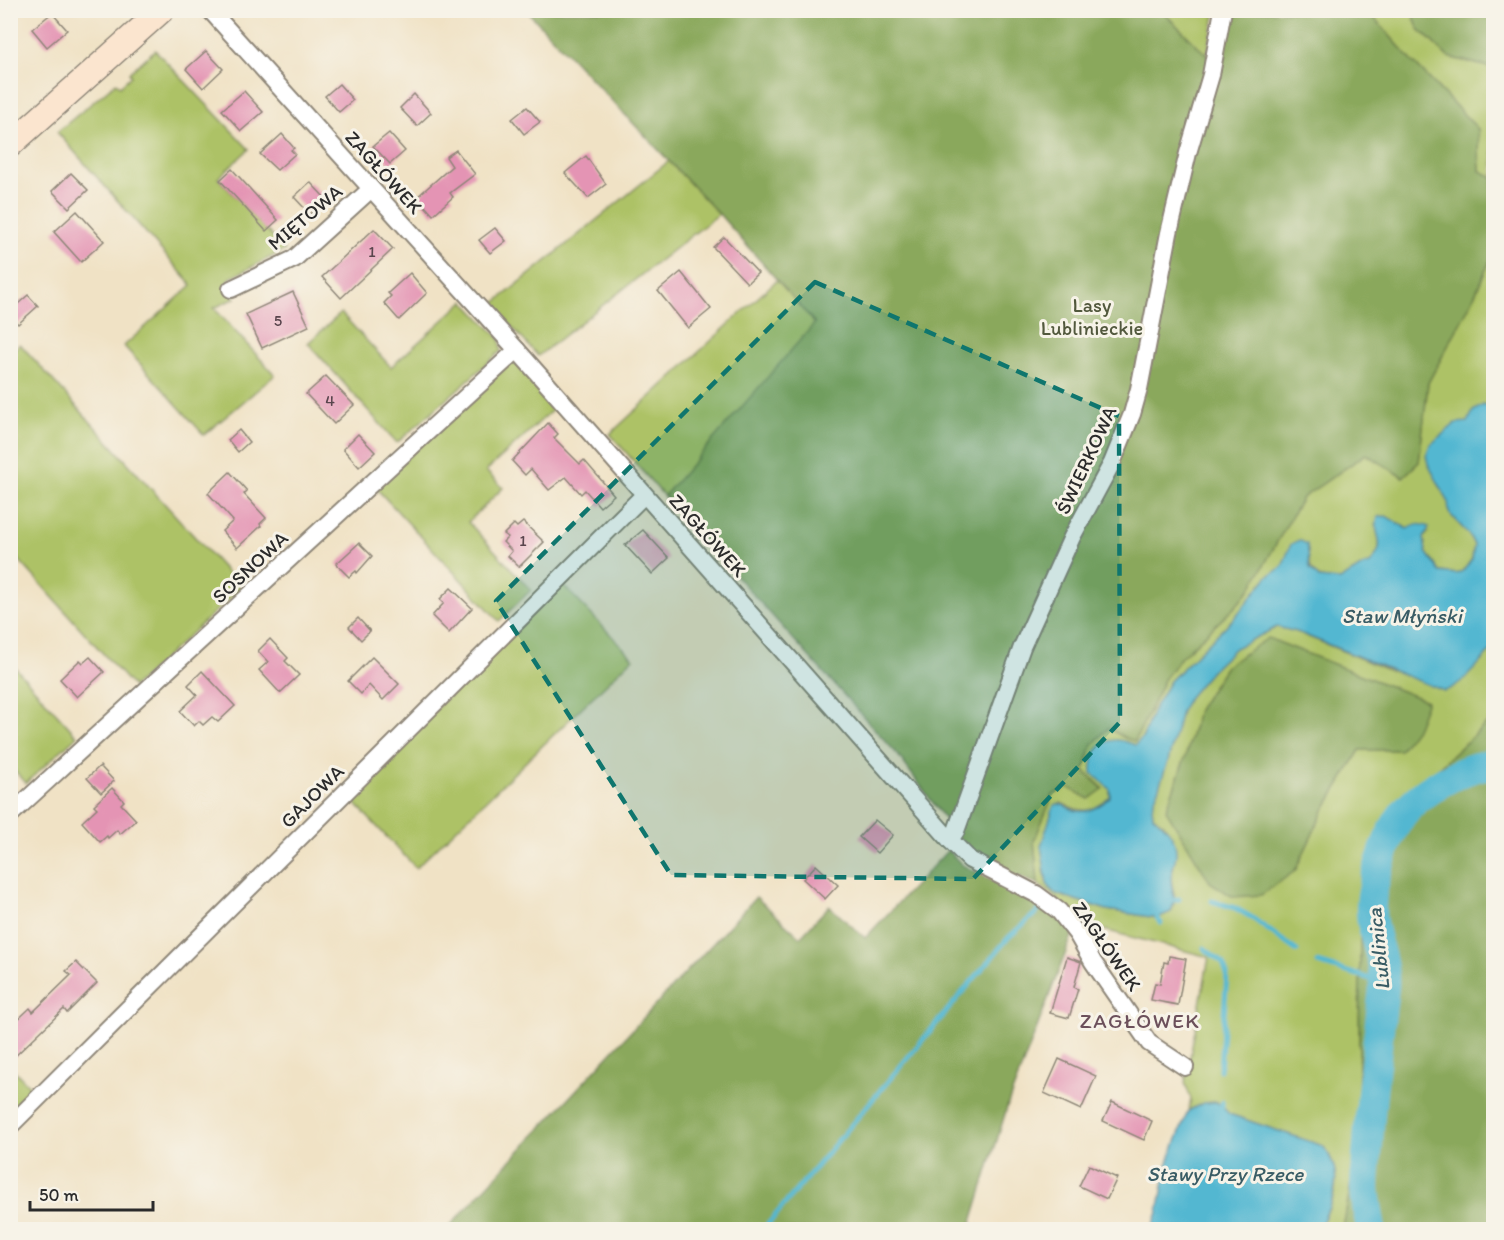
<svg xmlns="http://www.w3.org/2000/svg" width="1504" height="1240" font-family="Itim,sans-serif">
	<rect width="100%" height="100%" fill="#f7f3e8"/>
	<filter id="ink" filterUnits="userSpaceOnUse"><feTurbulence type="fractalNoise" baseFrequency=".0167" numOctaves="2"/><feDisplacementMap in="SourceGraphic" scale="12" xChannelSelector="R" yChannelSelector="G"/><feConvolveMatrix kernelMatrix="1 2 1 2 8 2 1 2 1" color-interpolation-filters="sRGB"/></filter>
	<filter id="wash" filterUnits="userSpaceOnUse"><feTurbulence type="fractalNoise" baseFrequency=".008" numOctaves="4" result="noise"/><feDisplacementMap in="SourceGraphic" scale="24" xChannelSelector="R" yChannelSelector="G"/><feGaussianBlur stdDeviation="1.35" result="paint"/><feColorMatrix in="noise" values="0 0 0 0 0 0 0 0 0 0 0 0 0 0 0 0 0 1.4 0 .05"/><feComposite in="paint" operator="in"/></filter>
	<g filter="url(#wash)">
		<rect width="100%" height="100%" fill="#f0e2c5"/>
		<!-- green -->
		<g fill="#adc266" stroke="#6c7648" stroke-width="1.5" fill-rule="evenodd">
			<path d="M1162,11H1216L1207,56Z"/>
			<path d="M1368,11H1412L1418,28L1448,57L1493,68V177L1480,171L1478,129L1412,61Z"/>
			<path d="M155,50L249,149L218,178L285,250L230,278L225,286L235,298L214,308L275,375L204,435L124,346L192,285L57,132L116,83L120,86L131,76L129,73Z"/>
			<path d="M669,161L719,214L538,356L492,305Z"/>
			<path d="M1493,254V409L1490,408L1468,422L1438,483L1449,502V513L1469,535L1474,545L1472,559L1464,570L1457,574L1440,572L1426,552L1424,538L1428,532C1410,530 1394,526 1375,524C1381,542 1382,550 1370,564C1359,566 1351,577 1340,580C1336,581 1330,580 1325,579C1308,576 1309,558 1307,544L1283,567L1267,577L1236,616L1170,681L1153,710L1143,737L1135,745C1112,739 1106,738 1091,759L1110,789V797C1092,814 1081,813 1061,803L1044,870L1047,884L1054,893L1107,910L1157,918L1171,912L1175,900L1171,879L1176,854L1164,824L1153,816L1152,807L1168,761L1181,711L1189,697L1211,671L1235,648L1277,627L1297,632L1390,671L1477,665L1493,648V718L1394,808L1361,878L1358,1142L1343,1229H1319C1334,1199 1346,1175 1323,1146L1229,1114L1216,1102L1203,1103L1188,1111L1191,1099L1185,1083L1209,957L1077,923L1065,906L1038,884L1034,841L1053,795L1067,787L1103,788L1084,771L1092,745L1108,728L1125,738L1135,740L1165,678L1181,657L1235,607L1251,588L1302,498L1366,454L1403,477L1419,462L1428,383L1472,301ZM1226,666L1400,750H1360L1323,812L1295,871L1166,810L1186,755L1198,710Z"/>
			<path d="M778,279L815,324L664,496L610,434Z"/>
			<path d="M464,301L500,339L501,351L397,443L308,343L341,313L391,367Z"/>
			<path d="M20,344L241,588L133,687L11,551L10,353Z"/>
			<path d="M510,363H521L559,404L486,471L503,488L468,522L531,590L499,621L375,487Z"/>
			<path d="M562,584L633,658L416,868L348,796Z"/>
			<path d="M11,663L77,736L26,783L11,767Z"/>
			<path d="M11,1067L31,1088L11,1109H10Z"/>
		</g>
		<!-- forest -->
		<g fill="#8aa85b" stroke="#5a6a43" stroke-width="1.5">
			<path d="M527,11H1162L1222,70L1233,11H1368L1412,61L1478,129L1480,171L1493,177V254L1472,301L1428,383L1419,462L1403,477L1366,454L1302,498L1251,588L1235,607L1181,657L1165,678L1135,741L1125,738L1108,728L1092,745L1084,771L1103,789L1089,799L1067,787L1053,795L1034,841L1038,884L984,864L968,851L898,755L664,496L815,323L719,214Z"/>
			<path d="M1412,11H1493V68L1448,57L1418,28Z"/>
			<path d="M1268,638L1427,701L1417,727L1400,750H1360L1323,812L1295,871L1261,895L1233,897L1210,882L1166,810L1186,755L1198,710L1226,666Z"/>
			<path d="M1493,718V1229H1343L1358,1142L1361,878L1394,808Z"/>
			<path d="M948,850L962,865L1077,923L1009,1101L971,1225L991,1229L446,1230L756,897L800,937L829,906L865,938Z"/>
		</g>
		<!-- water -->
		<g fill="#52b7d1" stroke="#3e717e" stroke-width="1.5">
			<path d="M1483,405L1494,409L1493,648C1481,661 1461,687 1444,691L1297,632L1277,627L1235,648L1211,671L1189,697L1181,711L1168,761L1152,807L1153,816C1166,826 1177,837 1176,855C1175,863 1171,871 1171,879C1171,894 1177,894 1171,912L1157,918L1107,910L1054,893L1047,884L1041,846L1054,805C1065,802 1068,810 1078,811C1089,813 1102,805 1110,797V789L1092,773C1091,757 1096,741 1115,740C1121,739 1129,743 1135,745L1143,737L1153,710L1170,681L1236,616L1267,577L1282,567L1291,544L1299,540L1307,544L1310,569L1319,578L1340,580L1364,565L1370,564C1390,540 1371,537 1378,517L1386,516L1408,529C1416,524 1420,523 1429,527L1424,538L1426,552L1440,572L1457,574L1464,570L1472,559L1474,545L1469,535L1449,513L1448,501L1428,464L1426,455L1430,445L1456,423L1468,422L1473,411Z"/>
			<path d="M1216,1102L1222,1106L1229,1114L1323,1146C1346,1175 1333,1199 1319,1229H1152L1158,1212L1167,1165L1188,1111L1203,1103Z"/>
		</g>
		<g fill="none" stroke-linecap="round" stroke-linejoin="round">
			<!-- stream -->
			<g stroke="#52b7d1" stroke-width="5">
				<path d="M1175,900L1179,899"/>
				<path d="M1212,901L1235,908L1251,917L1297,951"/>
				<path d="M1157,918L1161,923"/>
				<path d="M1204,948L1223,963L1227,974L1220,1070"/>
				<path d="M1318,963L1384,983"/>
				<path d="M1222,1102V1106"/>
				<path d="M763,1230L1009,937L1045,905"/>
			</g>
			<!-- river -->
			<path stroke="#52b7d1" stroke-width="30" d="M1371,1230C1369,1216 1366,1202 1365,1189C1365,1174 1367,1158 1368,1143C1371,1091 1378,1040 1384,988C1387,960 1370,935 1371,908C1371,885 1386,840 1398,821C1414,794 1463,766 1494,764"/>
		</g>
		<g id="blocks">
			<!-- building -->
			<g fill="#e494b4">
				<path d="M52,13L67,30L47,47L32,29Z"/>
				<path d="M206,51L223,69L203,88L186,69Z"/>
				<path d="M339,84L353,100L339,112L325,96Z"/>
				<path d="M244,91L263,112L241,131L222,110Z"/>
				<path d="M414,94L431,113L417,126L400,108Z"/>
				<path d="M527,107L540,122L524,134L512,119Z"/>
				<path d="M389,133L405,151L390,164L373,146Z"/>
				<path d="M282,134L294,148L291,150L295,154L277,170L260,154Z"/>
				<path d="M456,150L475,174L450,193L453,197L433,215L417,197L452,166L446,157Z"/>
				<path d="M586,156L606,184L588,198L565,173Z"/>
				<path d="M232,169L278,220L266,231L220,180Z"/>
				<path d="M71,173L88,190L69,208L52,191Z"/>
				<path d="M310,182L326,199L310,214L294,197Z"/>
				<path d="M77,211L104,241L81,262L54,232Z"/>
				<path d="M495,228L506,241L490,253L479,240Z"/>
				<path d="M374,229L393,249L341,298L322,277Z"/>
				<path d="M724,237L758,273L747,283L713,247Z"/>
				<path d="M681,272L711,309L688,328L658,291Z"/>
				<path d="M410,273L427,293L399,320L384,303L391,296L388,293Z"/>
				<path d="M293,292L309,326L262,348L246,314Z"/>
				<path d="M28,295L38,306L18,324L10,316V311Z"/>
				<path d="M326,376L354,405L334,424L306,394Z"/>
				<path d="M548,423L558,434L554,438L580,464L584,460L614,495L600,507L585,490L581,494L566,477L549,490L531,469L525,475L512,461Z"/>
				<path d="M239,430L249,442L238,452L228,440Z"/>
				<path d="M358,434L375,452L359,467L343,449Z"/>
				<path d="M230,472L247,491L244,494L266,518L260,524L261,526L237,548L222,531L233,521L208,493Z"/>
				<path d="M523,522L544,542L519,567L508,556L512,551L503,542L508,537L504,534L514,524L517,527Z"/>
				<path d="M643,530L669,558L652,574L625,545Z"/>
				<path d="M359,543L372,556L357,573L356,571L349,577L336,564Z"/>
				<path d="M451,588L472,608L449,633L432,616L444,603L440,599Z"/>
				<path d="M358,618L370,631L361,640L349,627Z"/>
				<path d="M270,639L288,658L285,661L299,675L280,693L259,670L268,662L258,651Z"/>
				<path d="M90,657L104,672L77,697L60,679L80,660L83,663Z"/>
				<path d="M372,657L399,684L383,700L369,685L361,694L348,681Z"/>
				<path d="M202,671L235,706L218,722L212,717L203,725L199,721L194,726L180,711L197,695L188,685Z"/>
				<path d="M100,766L114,781L101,793L87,778Z"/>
				<path d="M112,788L124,801L121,804L136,820L120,834L117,830L108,838L107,836L100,842L82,822L97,808L94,805Z"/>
				<path d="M875,820L893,835L877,853L859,837Z"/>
				<path d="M816,865L838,885L825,899L803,879Z"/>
				<path d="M1169,956L1186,959L1178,1005L1151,1000L1155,983L1160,984L1164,962L1168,963Z"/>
				<path d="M1067,957L1081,962L1074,987L1078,989L1069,1018L1050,1013Z"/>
				<path d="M76,962L97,983L67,1013L64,1009L10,1061V1027L30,1008L33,1012L71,975L66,971Z"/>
				<path d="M1059,1059L1096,1076L1081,1110L1044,1093Z"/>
				<path d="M1112,1102L1152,1121L1144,1140L1103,1121Z"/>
				<path d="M1089,1165L1117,1178L1107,1199L1079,1186Z"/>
			</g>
		</g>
	</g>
	<g filter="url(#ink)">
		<use href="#blocks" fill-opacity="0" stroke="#8e8678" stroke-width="1.5"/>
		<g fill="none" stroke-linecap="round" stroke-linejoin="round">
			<defs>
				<g id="street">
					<path d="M210,10L517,350L950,840L970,860L1036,894L1059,911L1077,934L1093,962L1149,1043L1185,1067"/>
					<path d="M231,289L294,259L371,189"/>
					<path d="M10,815L517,350"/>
					<path d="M950,840L956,831L1022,647L1072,537L1112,463L1132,414L1139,389L1169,233L1188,153L1211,75L1223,10"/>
					<path d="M10,1126L644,495"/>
				</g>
				<path id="secondary" d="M10,145L162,10"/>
			</defs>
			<!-- street casing -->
			<use href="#street" stroke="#8e8678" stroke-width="20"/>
			<!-- secondary casing -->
			<use href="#secondary" stroke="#8e8678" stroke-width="27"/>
			<!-- street -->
			<use href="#street" stroke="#fff" stroke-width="16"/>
			<!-- secondary -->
			<use href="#secondary" stroke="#fbe5cf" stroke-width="24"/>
		</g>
	</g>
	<!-- marked area -->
	<path fill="#0f766e" fill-opacity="0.2" stroke="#0f766e" stroke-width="4.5" stroke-dasharray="12 8" stroke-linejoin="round" d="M815,282L1119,416L1120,722L973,879L671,875L496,601Z"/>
	<g text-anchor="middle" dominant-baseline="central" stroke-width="6" stroke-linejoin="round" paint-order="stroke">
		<!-- number labels -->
		<g font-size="16" fill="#59454d">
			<text x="372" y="251">1</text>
			<text x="278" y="320">5</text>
			<text x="330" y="400">4</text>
			<text x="523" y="540">1</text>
		</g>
		<!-- street labels -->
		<g font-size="20" fill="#2b2b2b" stroke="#f7f3e8">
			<text transform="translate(384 172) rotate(48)">ZAGŁÓWEK</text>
			<text transform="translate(305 217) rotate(-40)">MIĘTOWA</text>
			<text transform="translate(1086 460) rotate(-65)">ŚWIERKOWA</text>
			<text transform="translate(708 535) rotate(48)">ZAGŁÓWEK</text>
			<text transform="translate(250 567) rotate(-43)">SOSNOWA</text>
			<text transform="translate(312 796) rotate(-45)">GAJOWA</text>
			<text transform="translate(1107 946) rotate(55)">ZAGŁÓWEK</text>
		</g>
		<!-- park labels -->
		<g font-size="20" fill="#52583d" stroke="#f7f3e8">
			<text x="1092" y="305">Lasy<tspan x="1092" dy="23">Lublinieckie</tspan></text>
		</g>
		<!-- water labels -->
		<g font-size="21" font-style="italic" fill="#395c65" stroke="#f7f3e8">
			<text x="1402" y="615">Staw Młyński</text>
			<text transform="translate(1378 949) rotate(-96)">Lublinica</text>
			<text x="1225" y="1173">Stawy Przy Rzece</text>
		</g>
		<!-- neighbourhood labels -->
		<g font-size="21" letter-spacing="1.5" fill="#6c505b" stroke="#f7f3e8">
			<text x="1140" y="1020">ZAGŁÓWEK</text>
		</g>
	</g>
	<!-- margin -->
	<rect width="1504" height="1240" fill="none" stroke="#f7f3e8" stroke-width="36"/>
	<!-- scale -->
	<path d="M30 1201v9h123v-9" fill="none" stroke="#2b2b2b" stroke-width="3"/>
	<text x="39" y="1201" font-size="18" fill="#2b2b2b" stroke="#f7f3e8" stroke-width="4.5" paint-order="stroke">50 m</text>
</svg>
